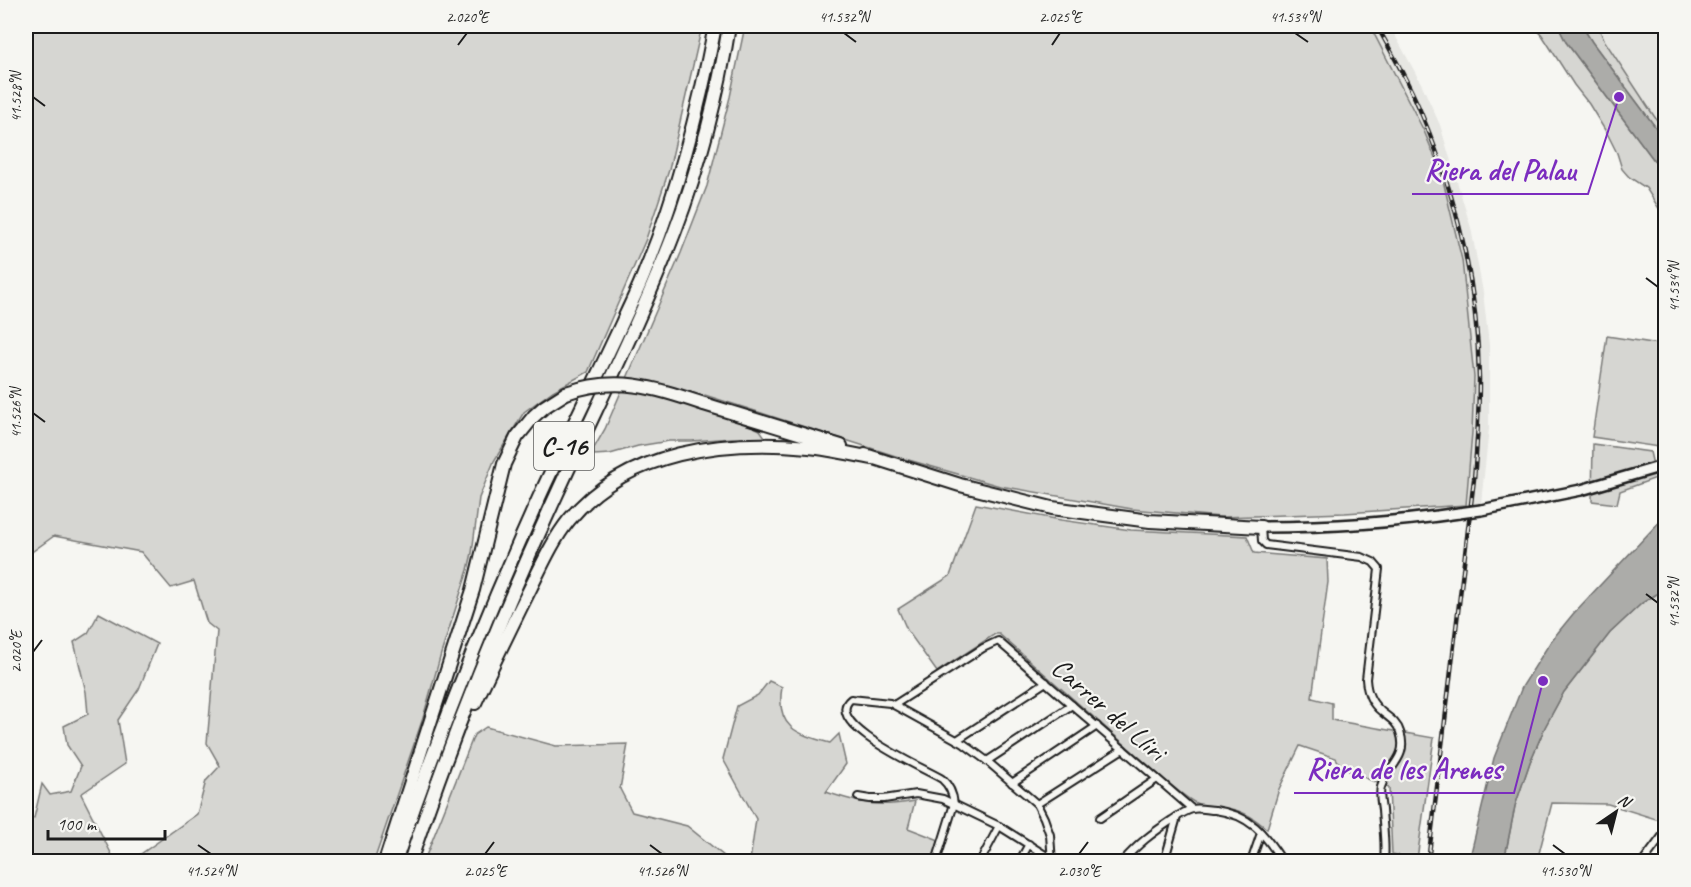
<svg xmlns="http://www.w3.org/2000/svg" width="1691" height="887" font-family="Caveat,sans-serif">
	<rect width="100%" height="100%" fill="#f6f6f2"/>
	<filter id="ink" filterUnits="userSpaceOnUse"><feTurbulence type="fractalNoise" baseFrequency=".0167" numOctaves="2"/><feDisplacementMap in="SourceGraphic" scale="12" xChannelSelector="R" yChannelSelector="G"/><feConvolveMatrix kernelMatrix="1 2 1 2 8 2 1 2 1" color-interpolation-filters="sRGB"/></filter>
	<g filter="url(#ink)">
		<!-- built -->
		<g fill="#e6e6e2">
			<path d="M1370,26H1390L1422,85L1440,125L1471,228L1483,292L1489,345V429L1481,503L1466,505L1472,432L1474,377L1462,260L1453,220L1441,172L1424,131Z"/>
			<path d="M1598,26H1665V131L1654,116L1604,40Z"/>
		</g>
		<!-- green -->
		<g fill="#d6d6d2" stroke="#797977" stroke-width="1.5">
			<path d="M26,26H702L669,170L646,239L588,372L553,391L524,412L494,461L479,498L472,553L468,570L441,654L423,718L374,861H131L197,814L206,781L220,766L207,743L217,631L207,623L194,581L171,588L141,552L54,536L29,554L26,559Z"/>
			<path d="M745,26H1370L1424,131L1441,172L1462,260L1474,377L1472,432L1466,505L1345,513L1221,517L1132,509L1000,486L905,459L705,395L699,400L760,430L765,437L759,440L732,438L692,441H669L638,446L610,454L594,455V448L605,429L681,253L707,186L730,97Z"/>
			<path d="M1534,26H1558L1566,42L1665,175V218L1646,188L1629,177L1622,169L1617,153L1608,135L1589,104L1574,85L1542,35Z"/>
			<path d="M1582,26H1598L1604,40L1654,116L1665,131V140L1592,42Z"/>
			<path d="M1607,336L1665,345V448L1592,437Z"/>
			<path d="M1593,444L1650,452L1656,478L1620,491L1617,504L1592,501Z"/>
			<path d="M976,504L1061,520L1131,530L1247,536L1254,553L1327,559L1328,582L1312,698L1332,703V720L1434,738L1417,859L1392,854L1389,788L1342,768L1336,758L1300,746L1279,789L1267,829C1256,820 1246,812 1231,809C1220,807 1209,808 1198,804C1186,799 1175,788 1164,779L999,634H995L937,672L907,630L898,609L950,576Z"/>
			<path d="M1665,589V817L1662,821L1608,804L1552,803L1537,861L1504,862L1515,806L1530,762L1545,727L1564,692L1610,633L1642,603Z"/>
			<path d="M99,613L157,644L139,689L118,720L125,764L81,794L113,857L122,861H26V823L34,818L42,784L50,795L71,791L81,766L67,745L64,726L88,714L86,692L74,642L88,633Z"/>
			<path d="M769,681L782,687C775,728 797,734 830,743L839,734L846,764L826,792C862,804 877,808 915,801L908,828L939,840L932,861H750L756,819L723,759L737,706L758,695Z"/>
			<path d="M486,727L556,746L628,744L620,789L632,812L687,826L730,861H424L474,735Z"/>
		</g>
		<!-- water -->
		<g fill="#acaca9" stroke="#727271" stroke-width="1.5">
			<path d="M1558,26H1582L1592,42L1665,140V175L1566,42Z"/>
			<path d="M1665,516V589L1642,603L1610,633L1564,692L1545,727L1530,762L1515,806L1504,861H1469L1494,758L1522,687L1551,641L1573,614Z"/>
		</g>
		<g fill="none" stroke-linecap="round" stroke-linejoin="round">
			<defs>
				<g id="street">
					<path d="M1261,527L1262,541L1266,545L1362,557L1373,562L1379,569L1366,679C1367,693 1371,703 1382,712C1389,718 1397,722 1400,732C1409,758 1388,766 1381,787C1379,794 1381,803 1382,810C1383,827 1386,844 1384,862"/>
					<path d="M894,705L983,648L998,641L1192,809"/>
					<path d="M957,740L1046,682"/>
					<path d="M987,761L1072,705"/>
					<path d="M1012,783L1097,726"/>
					<path d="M858,797L870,799H884L916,794L943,799L999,826L1050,858"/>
					<path d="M1037,804L1123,749"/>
					<path d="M1100,818L1157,779"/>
					<path d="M936,862L954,804C953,794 950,786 942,779C928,770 820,724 851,699L890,703L964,744L987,761L1037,804L1044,818L1050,835L1052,862"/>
					<path d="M980,862L999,826"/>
					<path d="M1019,862L1029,844"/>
					<path d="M1122,862C1139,843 1151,834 1172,820C1178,816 1185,811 1192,809C1199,807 1208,810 1215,810C1251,815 1264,833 1283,862"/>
					<path d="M1164,862L1177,817"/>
					<path d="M1251,862L1261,833"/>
					<path d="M1643,862L1666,831"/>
				</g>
				<g id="secondary">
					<path d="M1481,510L1581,490L1666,465"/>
					<path d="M1261,527C1329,527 1392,523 1459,513"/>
				</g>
				<g id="highway">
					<path d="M704,404L841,446"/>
					<path d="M865,455L960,485L1052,508L1150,521L1261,527"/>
					<path d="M475,703C493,664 512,625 531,587C542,565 553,540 569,520C626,450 725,439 809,447C830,449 851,454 872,458"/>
					<path d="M385,862L473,590L504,464L517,437L534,416L544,407L566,393"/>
					<path d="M395,862C438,735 487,612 542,491C568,435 596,379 622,323C630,305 639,288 646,269C678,191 699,109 715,26"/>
					<path d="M410,862C451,737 501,615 556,496C596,408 640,322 675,231C699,168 719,92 729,26"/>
				</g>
			</defs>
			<!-- street casing -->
			<use href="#street" stroke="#1c1c1c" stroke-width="10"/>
			<!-- secondary casing -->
			<use href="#secondary" stroke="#1c1c1c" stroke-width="14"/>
			<!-- highway casing -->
			<use href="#highway" stroke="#1c1c1c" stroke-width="16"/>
			<!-- street -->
			<use href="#street" stroke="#f6f6f2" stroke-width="6"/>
			<!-- secondary -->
			<use href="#secondary" stroke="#f6f6f2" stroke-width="9"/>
			<!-- highway -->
			<use href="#highway" stroke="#f6f6f2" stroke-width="12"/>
			<defs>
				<path id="rail" d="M1377,26C1393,55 1410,84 1422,115C1457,198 1478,288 1479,379C1479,413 1477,446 1474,479L1428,862"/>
			</defs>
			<!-- rail casing -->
			<use href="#rail" stroke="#1c1c1c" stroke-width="4.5"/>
			<!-- rail -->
			<use href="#rail" stroke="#f6f6f2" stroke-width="2" stroke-dasharray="7" stroke-linecap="butt"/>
			<defs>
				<path id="secondary-bridge" d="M1459,513L1481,510"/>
				<path id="highway-bridge" d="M566,393C618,375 655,388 704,404"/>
			</defs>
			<!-- secondary-bridge casing -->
			<use href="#secondary-bridge" stroke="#1c1c1c" stroke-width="14" stroke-linecap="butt"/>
			<!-- highway-bridge casing -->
			<use href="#highway-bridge" stroke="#1c1c1c" stroke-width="16" stroke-linecap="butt"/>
			<!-- secondary-bridge -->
			<use href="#secondary-bridge" stroke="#f6f6f2" stroke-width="9"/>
			<!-- highway-bridge -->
			<use href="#highway-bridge" stroke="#f6f6f2" stroke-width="12"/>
		</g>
	</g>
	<!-- ticks -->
	<path fill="none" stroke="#1c1c1c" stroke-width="2" d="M844,33L856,42M1295,33L1308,42M458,45L467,33M1052,45L1060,33M33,97L45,106M1646,278L1658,287M33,413L45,422M1646,594L1658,603M33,652L42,640M198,845L211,854M650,845L662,854M1553,845L1565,854M485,854L494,842M1079,854L1088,842"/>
	<g text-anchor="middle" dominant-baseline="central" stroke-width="4.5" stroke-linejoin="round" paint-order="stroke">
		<!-- shield labels -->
		<rect fill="#f6f6f2" stroke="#5d5d5c" stroke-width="1.5" x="534" y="422" width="60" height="48" rx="4.5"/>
		<g font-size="27" font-weight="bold" fill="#1c1c1c">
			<text x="564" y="446">C-16</text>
		</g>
		<!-- street labels -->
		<g font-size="28" fill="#1c1c1c" stroke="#f6f6f2">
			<text transform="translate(1109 709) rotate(41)">Carrer del Lliri</text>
		</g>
	</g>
	<!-- callouts -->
	<path fill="none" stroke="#7b2cbf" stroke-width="2" d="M1619 97L1588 194H1412M1543 681L1514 793H1294"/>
	<g fill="#7b2cbf" stroke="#f6f6f2" stroke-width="2">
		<circle cx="1619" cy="97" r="6"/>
		<circle cx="1543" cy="681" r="6"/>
	</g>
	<g font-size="30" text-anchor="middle" font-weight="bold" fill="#7b2cbf" stroke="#f6f6f2" stroke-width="4.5" stroke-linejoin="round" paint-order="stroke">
		<text x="1500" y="180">Riera del Palau</text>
		<text x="1404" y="779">Riera de les Arenes</text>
	</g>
	<!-- margin -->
	<rect width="1691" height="887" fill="none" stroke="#f6f6f2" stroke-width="66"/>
	<!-- north arrow -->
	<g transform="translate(1616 812) rotate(35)" stroke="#f6f6f2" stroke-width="4.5" paint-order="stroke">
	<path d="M0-4.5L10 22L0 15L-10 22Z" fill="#1c1c1c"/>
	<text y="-9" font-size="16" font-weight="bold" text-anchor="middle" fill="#1c1c1c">N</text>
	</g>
	<!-- scale -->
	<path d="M48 830v9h117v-9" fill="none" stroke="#1c1c1c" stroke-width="3"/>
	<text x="57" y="830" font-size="18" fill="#1c1c1c" stroke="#f6f6f2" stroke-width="4.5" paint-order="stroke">100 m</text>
	<rect x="33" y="33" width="1625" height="821" fill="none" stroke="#1c1c1c" stroke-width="2"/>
	<g font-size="15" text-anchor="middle" fill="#1c1c1c">
		<text x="467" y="22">2.020°E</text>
		<text x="844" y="22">41.532°N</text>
		<text x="1060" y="22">2.025°E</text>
		<text x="1295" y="22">41.534°N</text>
		<text transform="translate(16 97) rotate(-90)" y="5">41.528°N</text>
		<text transform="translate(1674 287) rotate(-90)" y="5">41.534°N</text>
		<text transform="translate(16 413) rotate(-90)" y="5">41.526°N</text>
		<text transform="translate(1674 603) rotate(-90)" y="5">41.532°N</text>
		<text transform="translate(16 652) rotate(-90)" y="5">2.020°E</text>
		<text x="211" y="876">41.524°N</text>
		<text x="485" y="876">2.025°E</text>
		<text x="662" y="876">41.526°N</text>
		<text x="1079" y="876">2.030°E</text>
		<text x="1565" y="876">41.530°N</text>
	</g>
</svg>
